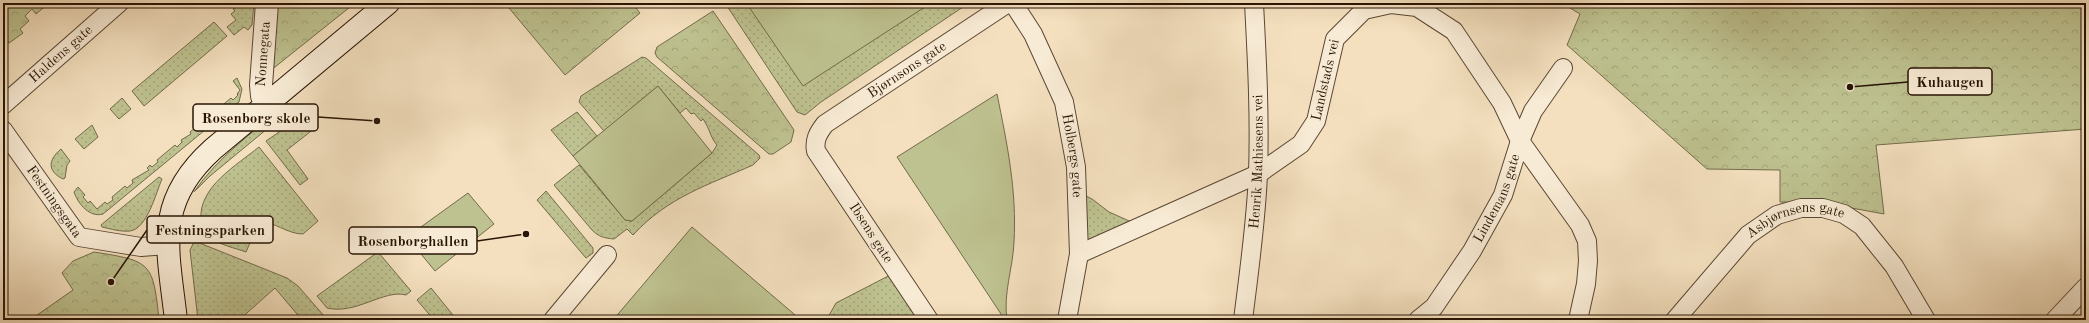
<svg xmlns="http://www.w3.org/2000/svg" width="2089" height="323" font-family="'Old Standard TT',serif">
	<defs>
		<pattern id="grass-dots" width="8" height="8" patternUnits="userSpaceOnUse"><rect width="8" height="8" fill="#bec290"/><path d="M2 2h.1M6 6h.1" fill="none" stroke="#a3a67b" stroke-width="1.8" stroke-linecap="round"/></pattern>
		<pattern id="park-crowns" width="20" height="18" patternUnits="userSpaceOnUse"><rect width="20" height="18" fill="#bec290"/><path d="M2 6a3 3 0 1 1 6 0M12 15a3 3 0 1 1 6 0" fill="none" stroke="#a3a67b"/></pattern>
	</defs>
	<rect width="100%" height="100%" fill="#f4e0bf"/>
	<filter id="stains"><feTurbulence type="fractalNoise" baseFrequency=".005" numOctaves="4"/><feColorMatrix values="0 0 0 0 .2 0 0 0 0 .09 0 0 0 0 .02 0 0 0 .5 -.17"/></filter>
	<radialGradient id="worn" r=".72"><stop offset=".6" stop-color="#630" stop-opacity="0"/><stop offset="1" stop-color="#630" stop-opacity=".3"/></radialGradient>
	<!-- grass -->
	<g fill="url(#grass-dots)" stroke="#736b4a">
		<path d="M241,3H254L252,25L248,30L244,27L234,35L227,27L236,20L231,14L235,11L233,9Z"/>
		<path d="M732,3H969L821,102L805,115L797,112L727,6Z"/>
		<path d="M214,22L227,36L144,106L132,91Z"/>
		<path d="M642,57L646,58L759,155L760,158L753,165C708,185 668,197 633,235L627,229L614,239C604,238 599,237 592,230L554,185L579,165L625,220L632,221L712,153L717,145C710,137 710,129 703,119L701,121L694,113L691,114L686,108L680,113L658,86L604,131L579,102L581,96Z"/>
		<path d="M237,78L242,89L239,102L103,214C90,218 78,204 74,192L78,187L85,195L83,197L88,203L90,201L97,209L105,202L107,204L113,200L112,197L125,186L127,188L133,183L132,180L149,170L147,168L150,165L152,167L158,162L157,160L175,145L177,147L182,142L181,140L191,134L190,132L201,123L203,125L209,120L207,118L231,98L233,100L238,95L237,94L240,90L233,81Z"/>
		<path d="M122,98L131,109L119,119L110,109Z"/>
		<path d="M296,105L210,176L194,192C217,158 252,133 284,106Z"/>
		<path d="M577,112L597,136L573,156L551,130Z"/>
		<path d="M304,115L315,128L287,150L308,179L300,185L266,141Z"/>
		<path d="M92,125L98,137L84,149L75,139Z"/>
		<path d="M259,147L318,221L303,234C287,234 274,221 259,222L246,252C235,248 220,245 211,238C205,234 202,227 201,220C198,187 237,165 259,147Z"/>
		<path d="M61,149L70,161L67,165L65,178L63,179C47,171 48,160 61,149Z"/>
		<path d="M159,177L162,179C156,193 147,229 130,231C121,232 111,229 102,227L101,225Z"/>
		<path d="M546,191L593,248V253L586,258L537,200Z"/>
		<path d="M1076,191L1092,199L1109,212L1136,224L1079,254Z"/>
		<path d="M194,242H197L287,278L298,286L325,317L321,320H302L275,288L239,320H198L190,250Z"/>
		<path d="M378,252L411,291L406,295C384,289 356,315 327,308L317,296Z"/>
		<path d="M896,272L929,320L827,319L836,303Z"/>
		<path d="M431,288L457,320H434L417,300Z"/>
	</g>
	<!-- park -->
	<g fill="url(#park-crowns)" stroke="#736b4a">
		<path d="M11,3H49L36,14L32,9L25,16L29,21L20,29L23,33L9,43L3,35V9Z"/>
		<path d="M276,3H355L270,71Z"/>
		<path d="M515,3H632L640,13L565,75L509,8Z"/>
		<path d="M1562,3H2086V129L1876,145L1884,214L1830,204L1780,202V170L1707,169L1567,45L1580,14Z"/>
		<path d="M713,11L794,130L791,142L773,154H769L657,57L655,53L657,47Z"/>
		<path d="M94,252C151,261 153,262 159,320H30L73,290L62,273L73,261Z"/>
	</g>
	<!-- garden -->
	<g fill="#bec290" stroke="#736b4a">
		<path d="M755,3H931L803,86L749,7Z"/>
		<path d="M658,86L712,153L632,221L625,220L573,156Z"/>
		<path d="M997,94C1007,143 1017,191 1014,242C1013,268 1003,293 1007,320H1005L897,157Z"/>
		<path d="M468,193L494,224L435,271L407,237Z"/>
		<path d="M692,227L801,320H613Z"/>
	</g>
	<g fill="none" stroke-linecap="round" stroke-linejoin="round">
		<defs>
			<g id="minor">
				<path id="s1" d="M1013,3L1033,34L1064,102L1076,167L1079,254L1067,320"/>
				<path id="s2" d="M3,105L119,3"/>
				<path id="s3" d="M3,130L79,237L141,247L167,245"/>
				<path id="s4" d="M1079,254L1258,174L1301,144L1316,121L1335,39L1364,10L1391,4L1417,7L1454,31L1502,103L1520,141L1580,225L1587,241L1588,261L1586,284L1578,320"/>
				<path d="M553,320L607,255"/>
				<path id="s5" d="M929,320L816,151C814,140 818,133 825,124L1008,3"/>
				<path id="s6" d="M1243,320C1249,272 1256,223 1258,174C1260,117 1257,60 1254,3"/>
				<path id="s7" d="M1418,320L1434,307L1472,251L1503,195L1520,141L1533,111L1563,68"/>
				<path id="s8" d="M1675,320L1748,235L1777,215L1801,208H1823L1844,214L1862,226L1894,266L1926,320"/>
				<path d="M2055,320L2086,287"/>
			</g>
			<g id="tertiary">
				<path id="s9" d="M266,105L262,96L261,85L267,3"/>
			</g>
			<path id="secondary" d="M176,320C168,249 153,203 213,149L388,3"/>
		</defs>
		<!-- minor casing -->
		<use href="#minor" stroke="#5b4733" stroke-width="20"/>
		<!-- tertiary casing -->
		<use href="#tertiary" stroke="#5b4733" stroke-width="24"/>
		<!-- secondary casing -->
		<use href="#secondary" stroke="#281404" stroke-width="24"/>
		<!-- minor -->
		<use href="#minor" stroke="#f8ebd5" stroke-width="18"/>
		<!-- tertiary -->
		<use href="#tertiary" stroke="#f8ebd5" stroke-width="22"/>
		<!-- secondary -->
		<use href="#secondary" stroke="#f8ebd5" stroke-width="22"/>
	</g>
	<g text-anchor="middle" dominant-baseline="central" stroke-width="4" stroke-linejoin="round" paint-order="stroke">
		<!-- street labels -->
		<g font-size="14" fill="#281404" stroke="#f8ebd5">
			<text stroke="none"><textPath href="#s2" startOffset="77">Haldens gate</textPath></text>
			<text stroke="none"><textPath href="#s9" startOffset="52">Nonnegata</textPath></text>
			<text stroke="none"><textPath href="#s5" startOffset="331">Bjørnsons gate</textPath></text>
			<text stroke="none"><textPath href="#s4" startOffset="318">Landstads vei</textPath></text>
			<text stroke="none"><textPath href="#s1" startOffset="166">Holbergs gate</textPath></text>
			<text stroke="none"><textPath href="#s6" startOffset="159">Henrik Mathiesens vei</textPath></text>
			<text stroke="none"><textPath href="#s7" startOffset="147">Lindemans gate</textPath></text>
			<text stroke="none"><textPath href="#s3" startOffset="88">Festningsgata</textPath></text>
			<text stroke="none"><textPath href="#s8" startOffset="164">Asbjørnsens gate</textPath></text>
			<text transform="translate(871 233) rotate(57)">Ibsens gate</text>
		</g>
	</g>
	<!-- callouts -->
	<path fill="none" stroke="#281404" stroke-width="1.5" d="M1850 87L1908 82M377 121L318 117M111 282L147 230M526 234L477 241"/>
	<g fill="#281404" stroke="#f8ebd5" stroke-width="1.5">
		<circle cx="1850" cy="87" r="4"/>
		<circle cx="377" cy="121" r="4"/>
		<circle cx="111" cy="282" r="4"/>
		<circle cx="526" cy="234" r="4"/>
	</g>
	<g fill="#f8ebd5" stroke="#281404" stroke-width="1.5">
		<rect x="1908" y="68" width="84" height="27" rx="4"/>
		<rect x="193" y="104" width="125" height="27" rx="4"/>
		<rect x="147" y="216" width="126" height="27" rx="4"/>
		<rect x="349" y="227" width="128" height="27" rx="4"/>
	</g>
	<g font-size="15" text-anchor="middle" font-weight="bold" fill="#281404">
		<text x="1950" y="87">Kuhaugen</text>
		<text x="256" y="123">Rosenborg skole</text>
		<text x="210" y="235">Festningsparken</text>
		<text x="413" y="246">Rosenborghallen</text>
	</g>
	<!-- margin -->
	<rect width="2089" height="323" fill="none" stroke="#f4e0bf" stroke-width="16"/>
	<rect x="4" y="4" width="2081" height="315" fill="none" stroke="#281404" stroke-width="2"/>
	<rect x="8" y="8" width="2073" height="307" fill="none" stroke="#281404"/>
	<rect width="100%" height="100%" filter="url(#stains)"/>
	<rect width="100%" height="100%" fill="url(#worn)"/>
</svg>
